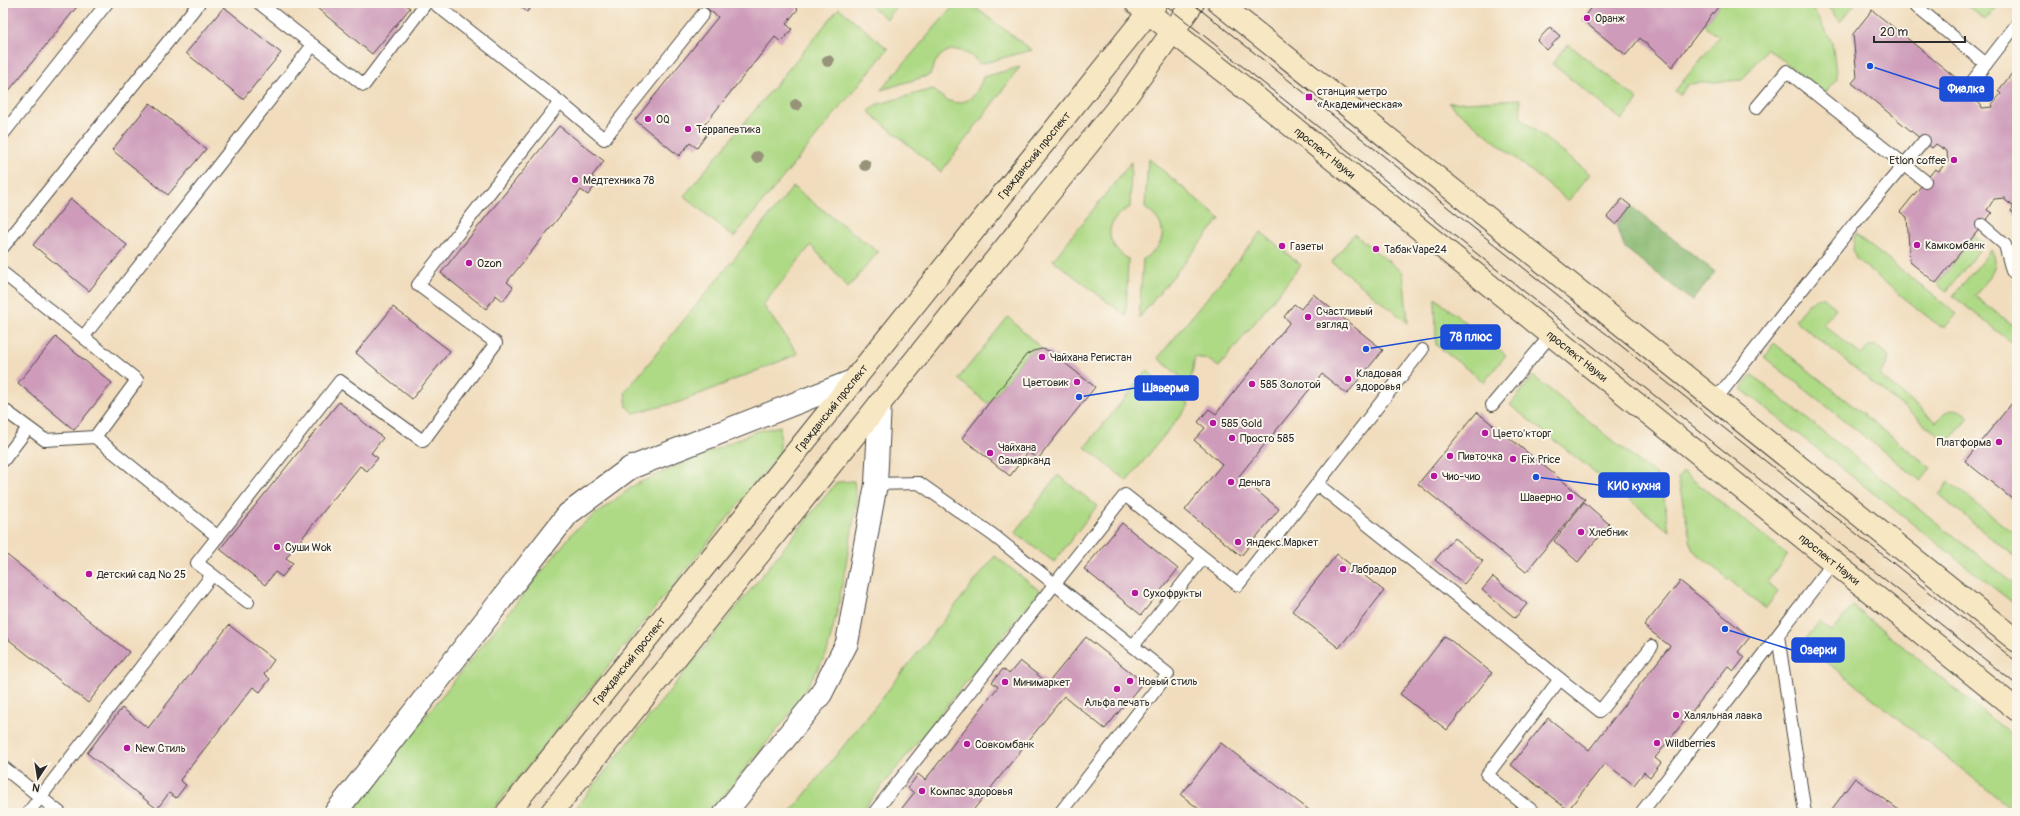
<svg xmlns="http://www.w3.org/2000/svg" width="2020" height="816" font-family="Pangolin,sans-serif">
	<rect width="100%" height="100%" fill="#fbf7ec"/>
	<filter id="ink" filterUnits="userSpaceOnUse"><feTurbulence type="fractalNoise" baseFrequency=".025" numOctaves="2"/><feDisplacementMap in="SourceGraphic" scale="8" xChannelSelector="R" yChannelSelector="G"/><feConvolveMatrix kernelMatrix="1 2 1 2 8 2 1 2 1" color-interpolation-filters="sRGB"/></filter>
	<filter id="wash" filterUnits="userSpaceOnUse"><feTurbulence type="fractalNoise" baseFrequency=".012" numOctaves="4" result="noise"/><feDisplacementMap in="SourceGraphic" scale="16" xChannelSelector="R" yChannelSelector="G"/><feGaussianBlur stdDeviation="0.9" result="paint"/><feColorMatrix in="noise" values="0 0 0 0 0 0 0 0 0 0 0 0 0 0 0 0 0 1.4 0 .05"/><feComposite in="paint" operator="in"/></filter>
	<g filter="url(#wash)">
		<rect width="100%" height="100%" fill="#f1ddbd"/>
		<!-- green -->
		<g fill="#aed985" stroke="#6c8258">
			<path d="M867,3H899L887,19Z"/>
			<path d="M956,3H969L1032,50L980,64C959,42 939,46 930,75L881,90Z"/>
			<path d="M1721,3H1809L1832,42L1837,79L1824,94L1767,48L1742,80L1688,84L1680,95L1675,91L1719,37L1704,25Z"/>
			<path d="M1825,3H1856L1840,22Z"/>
			<path d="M1964,3H2000L1985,20Z"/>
			<path d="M839,8L888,49L734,237L684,196Z"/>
			<path d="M1568,44L1638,100L1622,120L1552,64Z"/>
			<path d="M1020,67L941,172L869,112L875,105L933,89C953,111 974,106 983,77Z"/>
			<path d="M1520,99L1521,119L1590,174L1568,201L1448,103Z"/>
			<path d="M1148,158L1220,219L1139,318L1143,259C1168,245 1169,224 1145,208Z"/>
			<path d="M1131,162L1130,207C1104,221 1103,243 1128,259L1126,316L1053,260Z"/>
			<path d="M793,187L878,252L848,288L811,245L763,305L798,354L680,402L634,413L627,407L625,392Z"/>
			<path d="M1261,232L1301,265L1219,367L1207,359L1195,357L1190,385L1158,358Z"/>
			<path d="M1354,234L1403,273L1408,323L1332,262Z"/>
			<path d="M1855,234L1957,314L1946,326H1939L1856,259L1853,250Z"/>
			<path d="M1974,236L1984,244L1946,292L1937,284Z"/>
			<path d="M1991,250C2003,267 1985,282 1975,296L2017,329V347L1953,296Z"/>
			<path d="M1435,298L1506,355L1484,382L1436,345Z"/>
			<path d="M1816,298H1824L1836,308L1823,324L1861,355L1868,347L1875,345L1889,356L1887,364L1879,375L1936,422C1949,410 1952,403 1969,417L1948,443L1795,320L1808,304Z"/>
			<path d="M1008,317L1042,349L1033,351L1026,355L988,404L958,379Z"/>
			<path d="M1774,343L1931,468L1921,481L1764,357Z"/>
			<path d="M1147,371L1189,405L1127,481L1085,447Z"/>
			<path d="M1752,375L2017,587V606L1741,389Z"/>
			<path d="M1533,376L1661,479L1669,531L1510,405Z"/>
			<path d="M780,426V453L490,813H348L575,530L636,484L755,432Z"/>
			<path d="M1683,472L1788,555L1767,582L1778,592L1765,609L1692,549L1678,478Z"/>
			<path d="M1058,475L1097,506L1054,562L1015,533Z"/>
			<path d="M854,481L857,502L839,603L827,653L793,710L710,813H572L823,499L837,482Z"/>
			<path d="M1949,482L2017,536V558L1939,495Z"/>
			<path d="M995,556L1040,591L860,813H790Z"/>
			<path d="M1853,606L2017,739V813L1803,643L1819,622L1832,631Z"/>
		</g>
		<!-- forest -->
		<path fill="#8ab972" stroke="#5a724e" d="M1631,206L1715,272L1692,301L1625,248L1616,225Z"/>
		<g id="blocks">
			<!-- building -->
			<g fill="#ce9cba">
				<path d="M5,3H80L3,98V6Z"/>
				<path d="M319,3H404L410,8L372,54L316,7Z"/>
				<path d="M516,3H534L527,12Z"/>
				<path d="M700,3H791L798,9L786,24L792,29L781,42L775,37L701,129L707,134L697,148L690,143L679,156L635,120L718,17Z"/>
				<path d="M1594,3H1721L1672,67L1640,38L1626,55L1582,20Z"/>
				<path d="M224,7L281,53L243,99L186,53Z"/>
				<path d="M1872,10L1976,94L1973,98L1981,105L1982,108L1993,107L1992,104L2001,94L1998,91L2017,67V216L2011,211L2014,207L2005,200V198L1994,199L1987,210L1992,213L1936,283L1910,262L1907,217L1900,212L1935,169L1939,171L1946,162H1948L1947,151L1936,144L1932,148L1852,83L1857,77L1853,34Z"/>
				<path d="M1550,27L1560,36L1547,50L1537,41Z"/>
				<path d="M150,103L206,149L168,195L112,150Z"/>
				<path d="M559,126L604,161L592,176L598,182L588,195L581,190L507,282L513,287L503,301L496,295L486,309L441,273Z"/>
				<path d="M71,199L127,245L89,291L33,245Z"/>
				<path d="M1622,199L1631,206L1616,225L1607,217Z"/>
				<path d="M1313,294L1383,350L1347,394L1322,374L1239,476L1279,509L1241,556L1185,510L1222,464L1194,440L1205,428L1198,422L1209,409L1216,414L1290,322L1284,317L1294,304L1301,309Z"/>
				<path d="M393,307L450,351L412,399L356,353Z"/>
				<path d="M56,337L112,383L74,430L18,383Z"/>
				<path d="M1042,349L1050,351L1095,387L1038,459L1028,452L1010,476L962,438L1026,355L1033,351Z"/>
				<path d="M2017,397V503L1965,461Z"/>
				<path d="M339,402L383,438L371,453L378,458L367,471L360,466L286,558L293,563L282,577L275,572L265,585L220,549Z"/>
				<path d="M1477,412L1585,499L1526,572L1418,484Z"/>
				<path d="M1584,502L1609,524L1578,562L1554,541Z"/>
				<path d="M1122,523L1178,569L1141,615L1084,569Z"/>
				<path d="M1454,538L1483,561L1464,584L1435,560Z"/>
				<path d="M3,552L129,652L88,703L3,635Z"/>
				<path d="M1337,554L1384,591L1339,648L1292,611Z"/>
				<path d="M1493,577L1527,604L1515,618L1482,590Z"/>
				<path d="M1680,581L1750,637L1738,652L1745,657L1734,671L1728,666L1655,758L1661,763L1650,777L1644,772L1634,785L1605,763L1568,810L1511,765L1548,718L1589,750L1670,646L1644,626Z"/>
				<path d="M229,625L274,660L264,674L270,679L260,692L253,687L180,780L186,785L176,798L169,793L157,809L87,753L122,708L148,728Z"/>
				<path d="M1445,636L1492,673L1447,730L1400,694Z"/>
				<path d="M1086,637L1143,682L1105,729L1064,696L971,813H908L902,808L914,793L908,788L918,774L925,780L998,687L992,682L1003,669L1009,674L1020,661L1048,683Z"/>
				<path d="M1221,743L1313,813H1204L1181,795Z"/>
				<path d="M1855,778L1903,813H1829Z"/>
			</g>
		</g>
	</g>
	<g filter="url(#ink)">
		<use href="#blocks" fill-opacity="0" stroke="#494641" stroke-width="1"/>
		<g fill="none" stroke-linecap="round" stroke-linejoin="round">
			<defs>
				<g id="service">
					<path d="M259,3L364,85L426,3"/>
					<path d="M1912,3L1986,64"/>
					<path d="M1968,87L2017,24"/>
					<path d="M560,102L604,139L703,14"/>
					<path d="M1756,108L1787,71L1925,181"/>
					<path d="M3,134L107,3"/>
					<path d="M1982,225L2005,245L2012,271L2017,275"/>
					<path d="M3,247L199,3"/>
					<path d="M3,273L137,380L95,437"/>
					<path d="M84,336L313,45"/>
					<path d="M1716,399L1853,225L1924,141"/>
					<path d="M1492,405L1550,336"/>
					<path d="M3,409L45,440L95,437L218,537"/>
					<path d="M3,461L28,428"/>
					<path d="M876,484L919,483L993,535L1168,674L1060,813"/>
					<path d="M1317,484L1560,679"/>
					<path d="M248,602L197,563L340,381L423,441L496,343L418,285L560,102L434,3"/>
					<path d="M1778,636L1805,813"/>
					<path d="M1133,646L1203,558"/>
					<path d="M3,767L60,813"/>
					<path d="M28,813L212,575"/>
					<path d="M874,813L1125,495L1238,585L1422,350"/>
					<path d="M1535,813L1487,775L1560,679L1600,711L1652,646"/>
					<path d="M1641,813L1834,562"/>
				</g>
				<g id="minor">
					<path d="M335,813L568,514L630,468L855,380"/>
					<path d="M725,813L821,694L847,643L876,484L880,403"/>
				</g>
				<g id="secondary">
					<path id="s1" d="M1136,3L1237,82L2017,710"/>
					<path d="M1219,3L2017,641"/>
					<path id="s2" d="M507,813L1156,3"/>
					<path d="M551,813L1123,101L1193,3"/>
				</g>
			</defs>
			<!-- service casing -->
			<use href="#service" stroke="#494641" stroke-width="14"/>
			<!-- minor casing -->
			<use href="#minor" stroke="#494641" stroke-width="24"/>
			<!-- secondary casing -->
			<use href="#secondary" stroke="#494641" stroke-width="24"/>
			<!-- service -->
			<use href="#service" stroke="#fff" stroke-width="12"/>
			<!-- minor -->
			<use href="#minor" stroke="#fff" stroke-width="22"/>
			<!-- secondary -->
			<use href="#secondary" stroke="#f7e8c3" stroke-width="22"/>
			<!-- tram -->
			<g stroke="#2b2b2b" stroke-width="1">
				<path d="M1163,3L2017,685"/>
				<path d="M1192,3L2017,662"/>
			</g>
		</g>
		<!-- trees -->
		<g fill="#969379">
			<circle cx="828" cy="61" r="6"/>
			<circle cx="796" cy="105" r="6"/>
			<circle cx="757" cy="157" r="6"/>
			<circle cx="865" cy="165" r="6"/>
		</g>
	</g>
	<!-- markers -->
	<g fill="#b5179e" stroke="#fbf7ec" stroke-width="1.5">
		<circle cx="1587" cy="18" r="4"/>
		<rect x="1305" y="93" width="8" height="8" rx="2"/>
		<circle cx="648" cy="119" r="4"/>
		<circle cx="688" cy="129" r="4"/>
		<circle cx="1954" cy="160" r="4"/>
		<circle cx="575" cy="180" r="4"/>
		<circle cx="1917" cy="245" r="4"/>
		<circle cx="1282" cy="246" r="4"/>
		<circle cx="1376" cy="249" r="4"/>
		<circle cx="469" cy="263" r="4"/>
		<circle cx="1308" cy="317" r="4"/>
		<circle cx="1042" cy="357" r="4"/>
		<circle cx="1348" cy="379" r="4"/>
		<circle cx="1077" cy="382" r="4"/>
		<circle cx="1252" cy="384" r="4"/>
		<circle cx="1213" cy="423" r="4"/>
		<circle cx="1485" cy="433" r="4"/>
		<circle cx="1232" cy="438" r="4"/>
		<circle cx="1999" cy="442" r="4"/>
		<circle cx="990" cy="453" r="4"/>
		<circle cx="1450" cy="456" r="4"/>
		<circle cx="1513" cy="459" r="4"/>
		<circle cx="1434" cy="476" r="4"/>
		<circle cx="1231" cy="482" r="4"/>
		<circle cx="1570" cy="497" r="4"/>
		<circle cx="1581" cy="532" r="4"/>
		<circle cx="1238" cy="542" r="4"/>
		<circle cx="277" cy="547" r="4"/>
		<circle cx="1343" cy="569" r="4"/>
		<circle cx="89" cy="574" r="4"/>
		<circle cx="1135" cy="593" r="4"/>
		<circle cx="1130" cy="681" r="4"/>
		<circle cx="1005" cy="682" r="4"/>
		<circle cx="1117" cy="689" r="4"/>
		<circle cx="1676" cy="715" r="4"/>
		<circle cx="1657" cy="743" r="4"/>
		<circle cx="967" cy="744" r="4"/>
		<circle cx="127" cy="748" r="4"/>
		<circle cx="922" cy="791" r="4"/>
	</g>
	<g text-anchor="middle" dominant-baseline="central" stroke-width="4" stroke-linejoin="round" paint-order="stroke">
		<!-- poi labels -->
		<g font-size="11" fill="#2b2b2b" stroke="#fbf7ec" text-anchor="start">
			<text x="1595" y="18">Оранж</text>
			<text x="1317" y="91">станция метро<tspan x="1317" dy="13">«Академическая»</tspan></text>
			<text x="656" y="119">OQ</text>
			<text x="696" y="129">Террапевтика</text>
			<text x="1946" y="160" text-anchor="end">Etlon coffee</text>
			<text x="583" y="180">Медтехника 78</text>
			<text x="1925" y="245">Камкомбанк</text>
			<text x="1290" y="246">Газеты</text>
			<text x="1384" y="249">ТабакVape24</text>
			<text x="477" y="263">Ozon</text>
			<text x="1316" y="311">Счастливый<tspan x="1316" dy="13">взгляд</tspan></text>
			<text x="1050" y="357">Чайхана Регистан</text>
			<text x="1356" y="373">Кладовая<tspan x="1356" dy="13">здоровья</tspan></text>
			<text x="1069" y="382" text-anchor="end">Цветовик</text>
			<text x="1260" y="384">585 Золотой</text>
			<text x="1221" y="423">585 Gold</text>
			<text x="1493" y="433">Цвето'кторг</text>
			<text x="1240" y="438">Просто 585</text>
			<text x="1991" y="442" text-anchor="end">Платформа</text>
			<text x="998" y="447">Чайхана<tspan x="998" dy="13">Самарканд</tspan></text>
			<text x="1458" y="456">Пивточка</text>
			<text x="1521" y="459">Fix Price</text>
			<text x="1442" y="476">Чио-чио</text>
			<text x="1239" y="482">Деньга</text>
			<text x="1562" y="497" text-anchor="end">Шаверно</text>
			<text x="1589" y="532">Хлебник</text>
			<text x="1246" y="542">Яндекс.Маркет</text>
			<text x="285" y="547">Суши Wok</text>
			<text x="1351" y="569">Лабрадор</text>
			<text x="97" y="574">Детский сад № 25</text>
			<text x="1143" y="593">Сухофрукты</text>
			<text x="1138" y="681">Новый стиль</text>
			<text x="1013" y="682">Минимаркет</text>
			<text x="1117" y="702" text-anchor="middle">Альфа печать</text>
			<text x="1684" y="715">Халяльная лавка</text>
			<text x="1665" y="743">Wildberries</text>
			<text x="975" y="744">Совкомбанк</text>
			<text x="135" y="748">New Стиль</text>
			<text x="930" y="791">Компас здоровья</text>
		</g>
		<!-- street labels -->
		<g font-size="11" fill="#2b2b2b" stroke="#fbf7ec">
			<text stroke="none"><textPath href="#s1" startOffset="241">проспект Науки</textPath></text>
			<text stroke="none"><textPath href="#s2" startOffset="843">Гражданский проспект</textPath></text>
			<text stroke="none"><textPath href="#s1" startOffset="565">проспект Науки</textPath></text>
			<text stroke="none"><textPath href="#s2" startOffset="519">Гражданский проспект</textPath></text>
			<text stroke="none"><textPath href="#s1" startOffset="889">проспект Науки</textPath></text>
			<text stroke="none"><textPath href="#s2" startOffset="195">Гражданский проспект</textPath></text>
		</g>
	</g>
	<!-- callouts -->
	<path fill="none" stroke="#1d4ed8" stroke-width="1.5" d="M1870 66L1940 89M1366 349L1441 337M1079 397L1135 388M1536 477L1599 485M1725 629L1792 650"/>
	<g fill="#1d4ed8" stroke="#fbf7ec" stroke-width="1.5">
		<circle cx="1870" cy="66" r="4"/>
		<circle cx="1366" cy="349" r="4"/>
		<circle cx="1079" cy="397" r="4"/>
		<circle cx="1536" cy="477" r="4"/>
		<circle cx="1725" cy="629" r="4"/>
	</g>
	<g fill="#1d4ed8" stroke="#1d4ed8" stroke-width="1.5">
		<rect x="1940" y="77" width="53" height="24" rx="4"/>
		<rect x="1441" y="325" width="59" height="24" rx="4"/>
		<rect x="1135" y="376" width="63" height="24" rx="4"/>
		<rect x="1599" y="473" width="70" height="24" rx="4"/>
		<rect x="1792" y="638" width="52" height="24" rx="4"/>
	</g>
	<g font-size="12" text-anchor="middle" font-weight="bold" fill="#fff">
		<text x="1966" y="93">Фиалка</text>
		<text x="1471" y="341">78 плюс</text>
		<text x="1166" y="392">Шаверма</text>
		<text x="1634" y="490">КИО кухня</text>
		<text x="1818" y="654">Озерки</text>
	</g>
	<!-- margin -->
	<rect width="2020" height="816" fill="none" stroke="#fbf7ec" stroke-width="16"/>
	<!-- north arrow -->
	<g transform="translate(38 778) rotate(192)" stroke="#fbf7ec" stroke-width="3" paint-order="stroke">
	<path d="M0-3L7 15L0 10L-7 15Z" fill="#2b2b2b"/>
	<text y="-6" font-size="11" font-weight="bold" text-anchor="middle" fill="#2b2b2b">N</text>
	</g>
	<!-- scale -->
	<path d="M1874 36v6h91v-6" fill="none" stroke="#2b2b2b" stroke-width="2"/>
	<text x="1880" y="36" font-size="12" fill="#2b2b2b" stroke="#fbf7ec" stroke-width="3" paint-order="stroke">20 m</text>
</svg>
